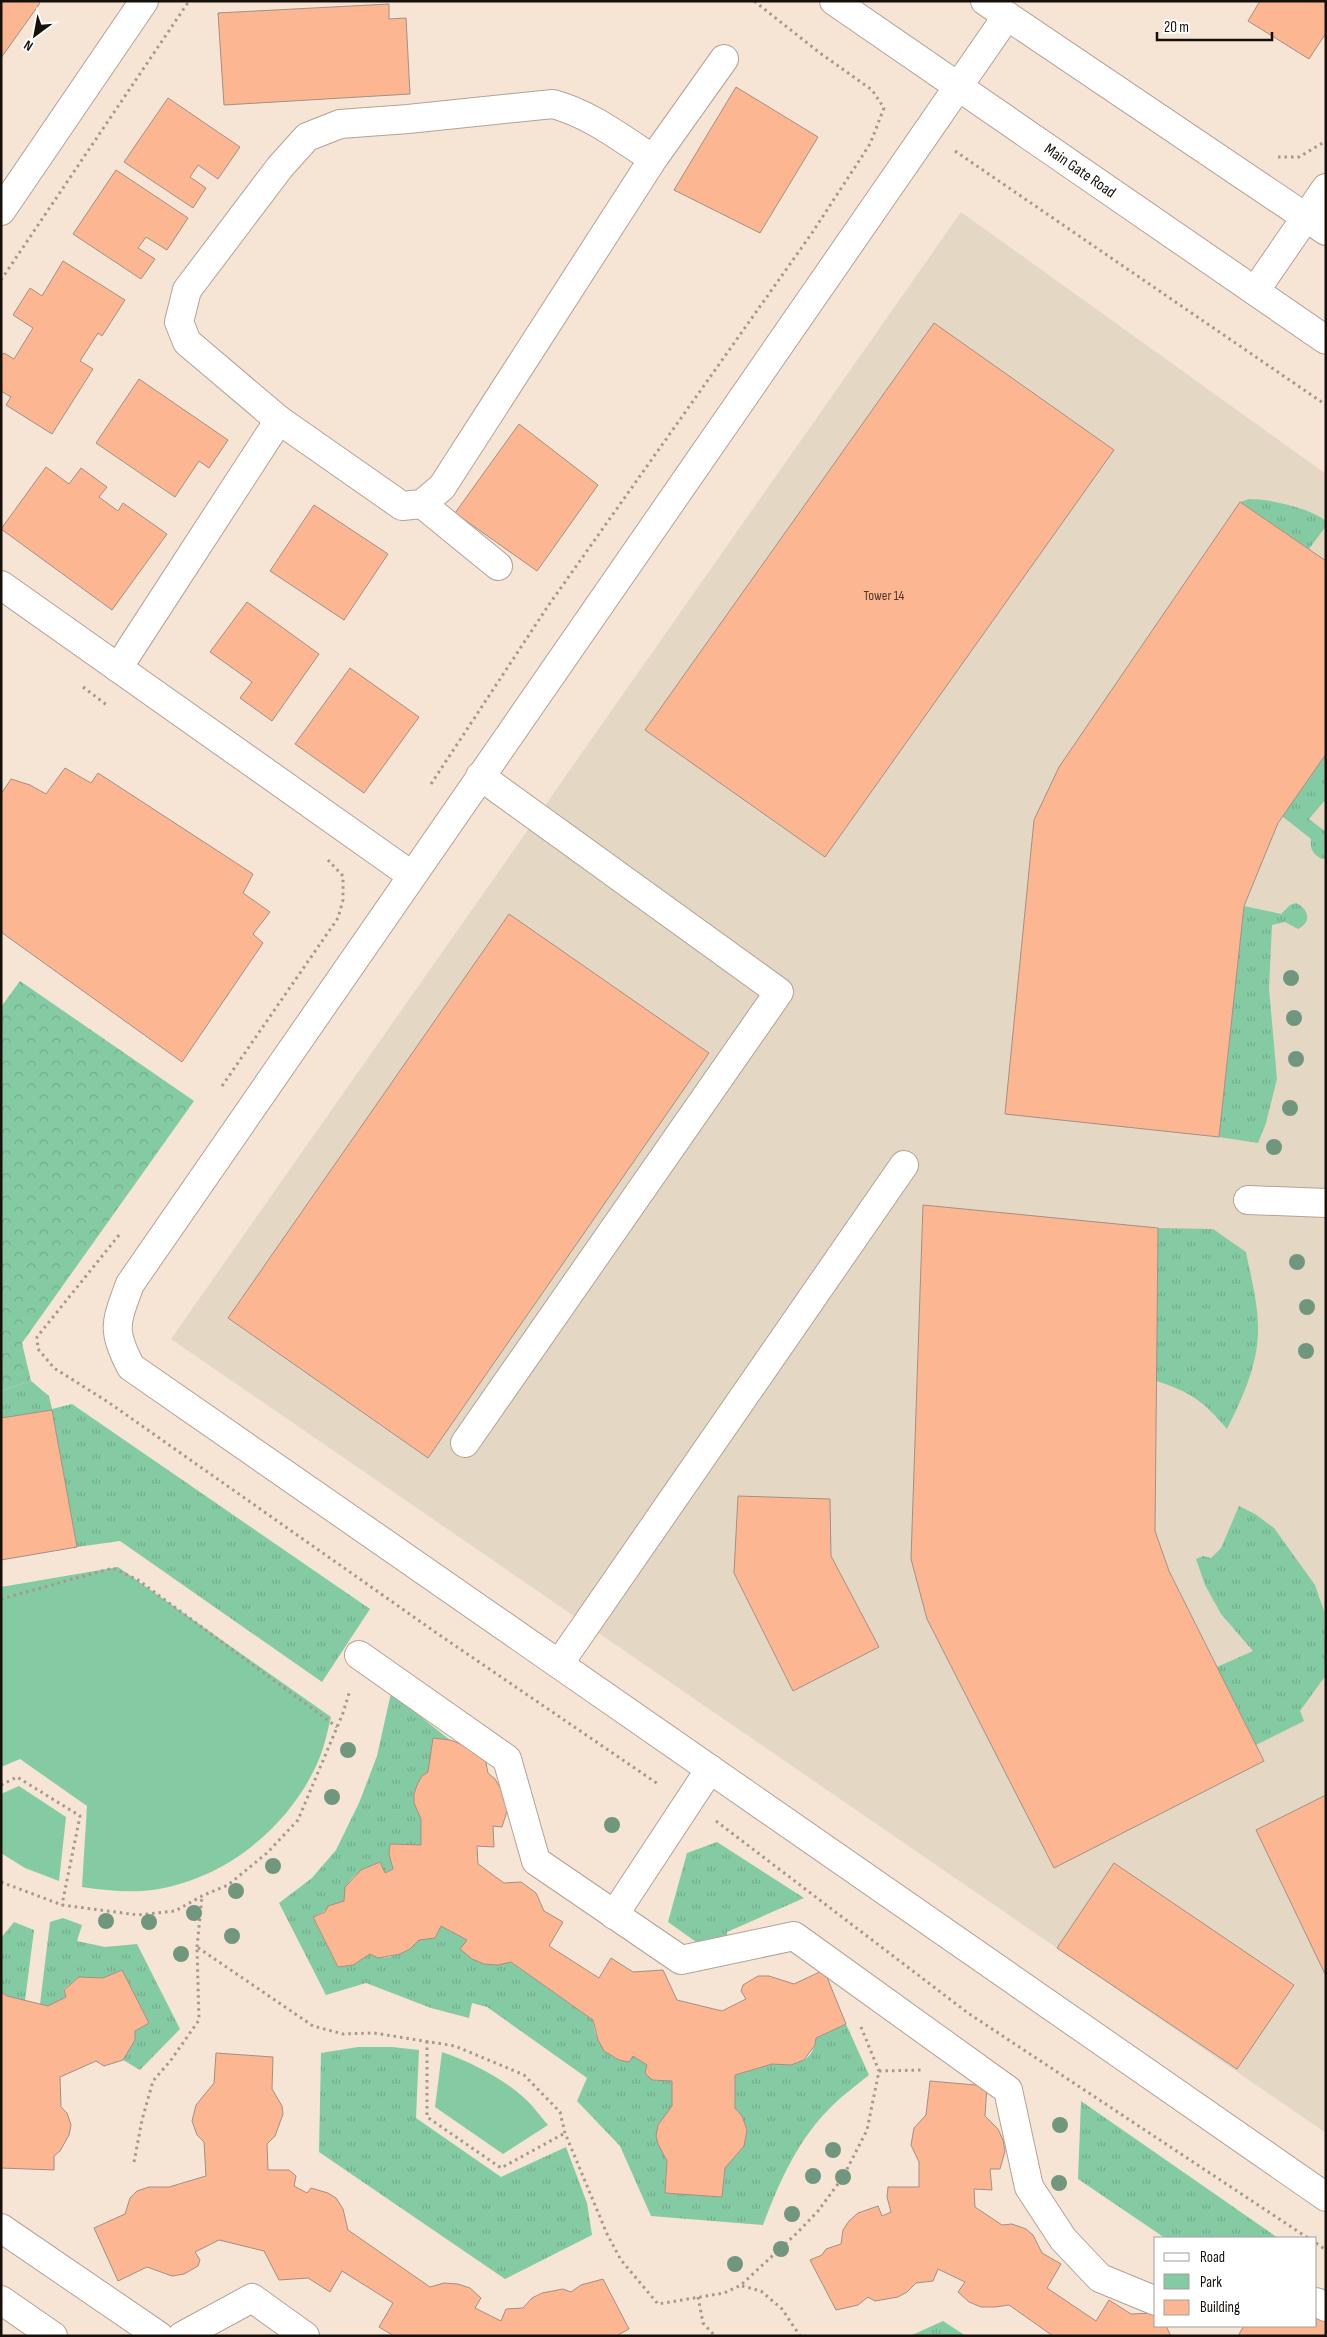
<svg xmlns="http://www.w3.org/2000/svg" width="1327" height="2337" font-family="'Sofia Sans Condensed',sans-serif">
	<defs>
		<pattern id="grass-tufts" width="24" height="20" patternUnits="userSpaceOnUse" patternTransform="scale(1.25)"><rect width="24" height="20" fill="#84cba4"/><path d="M3 7l-1-3M5 7V3M7 7l1-3M15 17l-1-3M17 17v-4M19 17l1-3" fill="none" stroke="#71ad8c"/></pattern>
		<pattern id="forest-crowns" width="20" height="18" patternUnits="userSpaceOnUse" patternTransform="scale(1.25)"><rect width="20" height="18" fill="#84cba4"/><path d="M2 6a3 3 0 1 1 6 0M12 15a3 3 0 1 1 6 0" fill="none" stroke="#71ad8c"/></pattern>
	</defs>
	<rect width="100%" height="100%" fill="#f6e4d5"/>
	<!-- commercial -->
	<path fill="#e4d8c4" d="M961,212L1326,474V2133L171,1339Z"/>
	<!-- grass -->
	<g fill="url(#grass-tufts)">
		<path d="M1249,499C1271,499 1309,508 1326,521V526L1309,549L1240,502Z"/>
		<path d="M1326,754V799L1309,819L1326,832V858L1322,859C1313,854 1310,850 1311,839L1282,816Z"/>
		<path d="M1296,903C1309,909 1312,922 1298,929L1285,922L1272,925L1269,988L1277,1079L1266,1123L1258,1143L1219,1137L1244,906L1281,914L1290,905Z"/>
		<path d="M1158,1228L1213,1229L1246,1252C1251,1278 1259,1306 1258,1333C1257,1367 1242,1399 1227,1429C1204,1402 1191,1392 1156,1381Z"/>
		<path d="M31,1381L49,1396L52,1409L72,1404L370,1609L322,1682L120,1541L77,1547L52,1410L1,1418V1391Z"/>
		<path d="M1239,1506L1255,1514L1274,1528L1315,1585L1324,1611L1326,1675L1300,1711L1304,1721L1256,1745L1217,1667L1253,1651L1221,1614L1205,1585L1196,1559L1203,1556L1211,1558L1221,1548Z"/>
		<path d="M391,1693L450,1740L433,1739L428,1772L422,1776L414,1794V1803L421,1819V1845L390,1844L389,1854L393,1869L385,1873L380,1862C360,1870 345,1877 344,1901C332,1905 325,1912 313,1917L338,1967L353,1965L370,1954C396,1965 400,1947 419,1940C423,1938 430,1938 435,1938L441,1926L467,1940L461,1949C477,1964 491,1967 511,1962L593,2020C595,2042 606,2059 629,2062L633,2056L647,2065L645,2073L652,2080L672,2081V2106L658,2125V2144L667,2161L665,2193L722,2197L725,2168L744,2146L747,2130L742,2116L735,2108V2075C747,2071 760,2065 772,2064C794,2062 812,2067 816,2038L846,2024L869,2075C857,2085 844,2094 833,2105C798,2139 780,2180 763,2225L651,2216L620,2146L577,2101L587,2078L487,2007L472,2003L469,2018L431,2008L366,1983L326,1995L279,1903L312,1878L336,1850L359,1803L377,1756Z"/>
		<path d="M717,1842L804,1898L727,1932L726,1963L668,1922L687,1853Z"/>
		<path d="M63,1918L82,1925L77,1941L105,1947L137,1944L180,2029L140,2070L123,2060L135,2040V2031L149,2023L122,1970L103,1978L79,1977L64,1989L66,1997L48,2006L40,2004L50,1922Z"/>
		<path d="M14,1922L34,1930L25,2001L7,1996L1,1992V1938Z"/>
		<path d="M358,2047H392L419,2050L416,2118L501,2177L566,2147L587,2203L592,2235L505,2279L319,2152L321,2053Z"/>
		<path d="M1081,2101L1278,2238H1165L1078,2179Z"/>
		<path d="M943,2321L966,2336H910Z"/>
	</g>
	<!-- forest -->
	<path fill="url(#forest-crowns)" d="M20,981L194,1101L22,1343L31,1381L1,1391V1007Z"/>
	<!-- park -->
	<g fill="#84cba4">
		<path d="M118,1567L331,1717C327,1733 324,1749 317,1764C286,1832 217,1885 142,1891C122,1892 102,1890 82,1887L87,1806L20,1759L1,1767V1587Z"/>
		<path d="M19,1786L66,1817L59,1881L25,1868L1,1853V1794Z"/>
		<path d="M442,2052C470,2062 499,2076 522,2096C532,2104 540,2116 548,2125L503,2154L435,2107Z"/>
	</g>
	<!-- building -->
	<g fill="#fdb692" stroke="#a38f85">
		<path d="M1,1H38L40,3L1,58Z"/>
		<path d="M1260,1H1326V33L1309,59L1248,21Z"/>
		<path d="M389,4V19L406,18L410,94L224,105L218,13Z"/>
		<path d="M736,87L818,137L760,233L674,190Z"/>
		<path d="M168,98L240,147L218,179L198,165L190,177L206,188L193,208L124,162Z"/>
		<path d="M116,170L188,218L167,250L146,237L138,248L155,259L141,279L73,234Z"/>
		<path d="M63,261L125,300L102,336L98,333L80,361L93,369L52,434L6,405L11,397L1,391V356L4,353L14,359L33,328L13,315L30,288L42,296Z"/>
		<path d="M934,323L1114,450L825,857L645,730Z"/>
		<path d="M139,379L228,440L209,468L199,461L175,497L96,443Z"/>
		<path d="M519,424L598,485L537,571L455,513Z"/>
		<path d="M46,467L69,484L81,468L107,487L99,497L118,511L123,503L167,534L112,610L1,529Z"/>
		<path d="M1240,502L1326,561V754L1278,823L1244,906L1219,1137L1005,1114L1034,820L1059,767Z"/>
		<path d="M314,505L388,554L344,620L270,571Z"/>
		<path d="M247,602L319,654L272,721L240,698L252,682L210,652Z"/>
		<path d="M350,668L419,717L364,793L295,744Z"/>
		<path d="M65,768L91,783L98,773L253,874L243,893L270,912L253,934L263,943L182,1062L1,932V794L11,779L30,785L46,794Z"/>
		<path d="M509,914L709,1053L428,1458L228,1318Z"/>
		<path d="M923,1205L1158,1228L1155,1531L1169,1571L1264,1761L1054,1868L927,1619L911,1559Z"/>
		<path d="M52,1410L77,1547L1,1560V1418Z"/>
		<path d="M738,1496L830,1499L831,1556L879,1647L793,1691L734,1573Z"/>
		<path d="M433,1738L450,1740L484,1753L488,1773L495,1779L506,1798L508,1808L502,1827L493,1826L494,1847L477,1846L478,1864L504,1883L521,1882L536,1893L544,1911L563,1922L549,1946L599,1978L611,1958L633,1972L663,1970L677,2000L722,2011L746,1999L741,1991L743,1985L758,1976H769L794,1984L824,1970L846,2024L816,2038L815,2045L804,2060L791,2065L772,2064L735,2075V2108L742,2116L747,2130L744,2146L725,2168L722,2197L665,2193L667,2161L658,2144L656,2136L658,2125L672,2106V2081L652,2080L645,2073L647,2065L633,2056L629,2062L619,2060L604,2051L598,2040L593,2020L511,1962L498,1965L484,1964L472,1959L460,1949L467,1940L441,1926L435,1938L419,1940L410,1949L400,1954L378,1958L370,1954L353,1965L338,1967L313,1917L325,1912L328,1906L344,1901L345,1887L361,1870L380,1862L385,1873L393,1869L389,1854L390,1844L421,1845V1819L414,1803V1794L417,1785L422,1776L428,1772Z"/>
		<path d="M1326,1795V1976L1256,1830Z"/>
		<path d="M1114,1863L1294,1985L1237,2069L1057,1948Z"/>
		<path d="M122,1970L149,2023L135,2031V2040L123,2060L104,2066L96,2061L60,2077L61,2107L67,2113L71,2125L69,2135L60,2151L54,2156V2170L1,2168V1992L7,1996L48,2006L66,1997L64,1990L79,1977L103,1978Z"/>
		<path d="M216,2053L273,2057L272,2089L282,2106L283,2114L275,2136L267,2144L268,2170H289L296,2176L294,2186L307,2193L311,2188L328,2193L336,2198L343,2209L348,2230L430,2287L444,2283L458,2284L470,2288L481,2298L475,2308L501,2321L506,2309L523,2308L532,2298L542,2293L563,2289L571,2292L581,2285L603,2279L629,2329L616,2336H394L379,2327L393,2303L342,2271L330,2292L308,2278L279,2280L264,2251L219,2240L195,2252L200,2260L198,2266L184,2274L172,2276L147,2267L118,2281L94,2228L125,2214L130,2198L137,2191L149,2187H169L206,2176L204,2142L197,2135L192,2121L196,2105L214,2083Z"/>
		<path d="M930,2081L987,2086L985,2116L998,2129L1003,2140L1005,2151L1000,2169H990L992,2190L974,2189L975,2207L1002,2225L1012,2224L1026,2229L1033,2235L1042,2253L1061,2264L1047,2288L1096,2321L1109,2300L1131,2314L1156,2313V2326H1166L1171,2336H1053L1009,2305L995,2307H981L969,2302L958,2292L965,2282L938,2269L933,2281L916,2283L907,2292L898,2297L875,2301L868,2297L858,2305L836,2310L810,2260L822,2255L826,2249L841,2244L843,2230L849,2221L858,2213L878,2206L882,2216L891,2212L887,2197L888,2187H919V2162L911,2145L914,2128L926,2115Z"/>
		<path d="M1321,2313L1326,2324V2336H1240L1239,2334L1244,2326H1316V2316Z"/>
	</g>
	<g fill="none" stroke-linecap="round" stroke-linejoin="round">
		<defs>
			<g id="minor">
				<path id="s1" d="M834,1L1326,340"/>
				<path d="M985,1L1326,231"/>
				<path d="M1007,16L130,1284C116,1322 111,1330 131,1367L1326,2197"/>
				<path d="M653,159C621,138 590,114 553,104L408,119L340,124L307,137L280,167L187,290L179,322L187,342L279,420L402,506L422,504L442,487L653,159L724,59"/>
				<path d="M1,211L144,1"/>
				<path d="M1255,291L1326,188"/>
				<path d="M422,504L498,566"/>
				<path d="M1,585L411,875"/>
				<path d="M118,668L279,420"/>
				<path d="M1248,1200L1326,1203"/>
				<path d="M465,1443L779,992L480,776"/>
				<path d="M359,1655L507,1759L536,1861L681,1960L794,1936L1008,2090L1029,2187L1063,2239L1100,2278L1156,2301"/>
				<path d="M559,1664L904,1165"/>
				<path d="M614,1915L710,1769"/>
				<path d="M1,2228L159,2336"/>
				<path d="M1,2300L53,2336"/>
				<path d="M1316,2302L1326,2307"/>
				<path d="M182,2336L252,2298L305,2336"/>
			</g>
		</defs>
		<!-- minor casing -->
		<use href="#minor" stroke="#b4a294" stroke-width="30"/>
		<!-- path -->
		<g stroke="#a6988d" stroke-width="3" stroke-dasharray="2.5 4" stroke-linecap="butt">
			<path d="M955,151L1326,405"/>
			<path d="M1278,157H1299L1326,141"/>
			<path d="M1,280L189,1"/>
			<path d="M83,687L108,706"/>
			<path d="M431,784L548,606L812,233L870,144L884,108L872,90L820,53L754,1"/>
			<path d="M222,1086L338,918L343,900V876L328,860"/>
			<path d="M119,1235L37,1337L38,1349L54,1368L108,1402L438,1634L658,1784"/>
			<path d="M1,1599L113,1568L138,1580L337,1727"/>
			<path d="M1,1785L17,1777L80,1816L62,1905"/>
			<path d="M716,1821L968,2013L1308,2238"/>
			<path d="M1,1882L62,1905L138,1915L175,1911L202,1896L228,1885L267,1853L298,1820L343,1713L350,1690"/>
			<path d="M197,1947L202,1896"/>
			<path d="M427,2041V2117L501,2168L565,2133"/>
			<path d="M879,2071L921,2070"/>
			<path d="M134,2162L142,2120L153,2081L171,2060L199,2020L197,1947L313,2026L343,2034L374,2033L455,2046L524,2075L560,2112L565,2133L607,2234L621,2260L658,2304L724,2293L741,2285L797,2233L818,2211L843,2177L867,2130L879,2071L861,2027"/>
			<path d="M1316,2243L1326,2250"/>
			<path d="M742,2286L761,2291L782,2309L800,2336"/>
			<path d="M698,2297L703,2323L715,2336"/>
		</g>
		<!-- minor -->
		<use href="#minor" stroke="#fff" stroke-width="28"/>
	</g>
	<!-- trees -->
	<g fill="#71967e">
		<circle cx="1291" cy="978" r="8"/>
		<circle cx="1294" cy="1018" r="8"/>
		<circle cx="1296" cy="1059" r="8"/>
		<circle cx="1290" cy="1108" r="8"/>
		<circle cx="1274" cy="1147" r="8"/>
		<circle cx="1297" cy="1262" r="8"/>
		<circle cx="1307" cy="1307" r="8"/>
		<circle cx="1306" cy="1351" r="8"/>
		<circle cx="348" cy="1750" r="8"/>
		<circle cx="332" cy="1797" r="8"/>
		<circle cx="612" cy="1825" r="8"/>
		<circle cx="273" cy="1866" r="8"/>
		<circle cx="236" cy="1891" r="8"/>
		<circle cx="194" cy="1913" r="8"/>
		<circle cx="106" cy="1921" r="8"/>
		<circle cx="149" cy="1922" r="8"/>
		<circle cx="232" cy="1936" r="8"/>
		<circle cx="181" cy="1954" r="8"/>
		<circle cx="1060" cy="2125" r="8"/>
		<circle cx="833" cy="2150" r="8"/>
		<circle cx="813" cy="2176" r="8"/>
		<circle cx="843" cy="2177" r="8"/>
		<circle cx="1059" cy="2183" r="8"/>
		<circle cx="792" cy="2214" r="8"/>
		<circle cx="781" cy="2249" r="8"/>
		<circle cx="735" cy="2264" r="8"/>
	</g>
	<g text-anchor="middle" dominant-baseline="central" stroke-width="4.5" stroke-linejoin="round" paint-order="stroke">
		<!-- number labels -->
		<g font-size="14" fill="#503a2d">
			<text x="884" y="595">Tower 14</text>
		</g>
		<!-- street labels -->
		<g font-size="16" fill="#16100b" stroke="#fff">
			<text stroke="none"><textPath href="#s1" startOffset="299">Main Gate Road</textPath></text>
		</g>
	</g>
	<!-- border -->
	<rect width="1327" height="2337" fill="none" stroke="#16100b" stroke-width="5"/>
	<!-- legend -->
	<rect x="1154" y="2237" width="162" height="90" fill="#ffffff" stroke="#a29f9d"/>
	<rect x="1164" y="2253" width="25" height="8" fill="#ffffff" stroke="#a29f9d"/>
	<text x="1200" y="2262" font-size="15" fill="#16100b">Road</text>
	<rect x="1164" y="2274" width="25" height="15" fill="#84cba4" stroke="#a29f9d"/>
	<text x="1200" y="2287" font-size="15" fill="#16100b">Park</text>
	<rect x="1164" y="2300" width="25" height="15" fill="#fdb692" stroke="#a29f9d"/>
	<text x="1200" y="2312" font-size="15" fill="#16100b">Building</text>
	<!-- north arrow -->
	<g transform="translate(35 35) rotate(212)" stroke="#ffffff" stroke-width="4" paint-order="stroke">
	<path d="M0-4L9 19L0 12L-9 19Z" fill="#16100b"/>
	<text y="-8" font-size="14" font-weight="bold" text-anchor="middle" fill="#16100b">N</text>
	</g>
	<!-- scale -->
	<path d="M1157 32v8h115v-8" fill="none" stroke="#16100b" stroke-width="2.5"/>
	<text x="1164" y="32" font-size="15" fill="#16100b" stroke="#ffffff" stroke-width="4" paint-order="stroke">20 m</text>
</svg>
